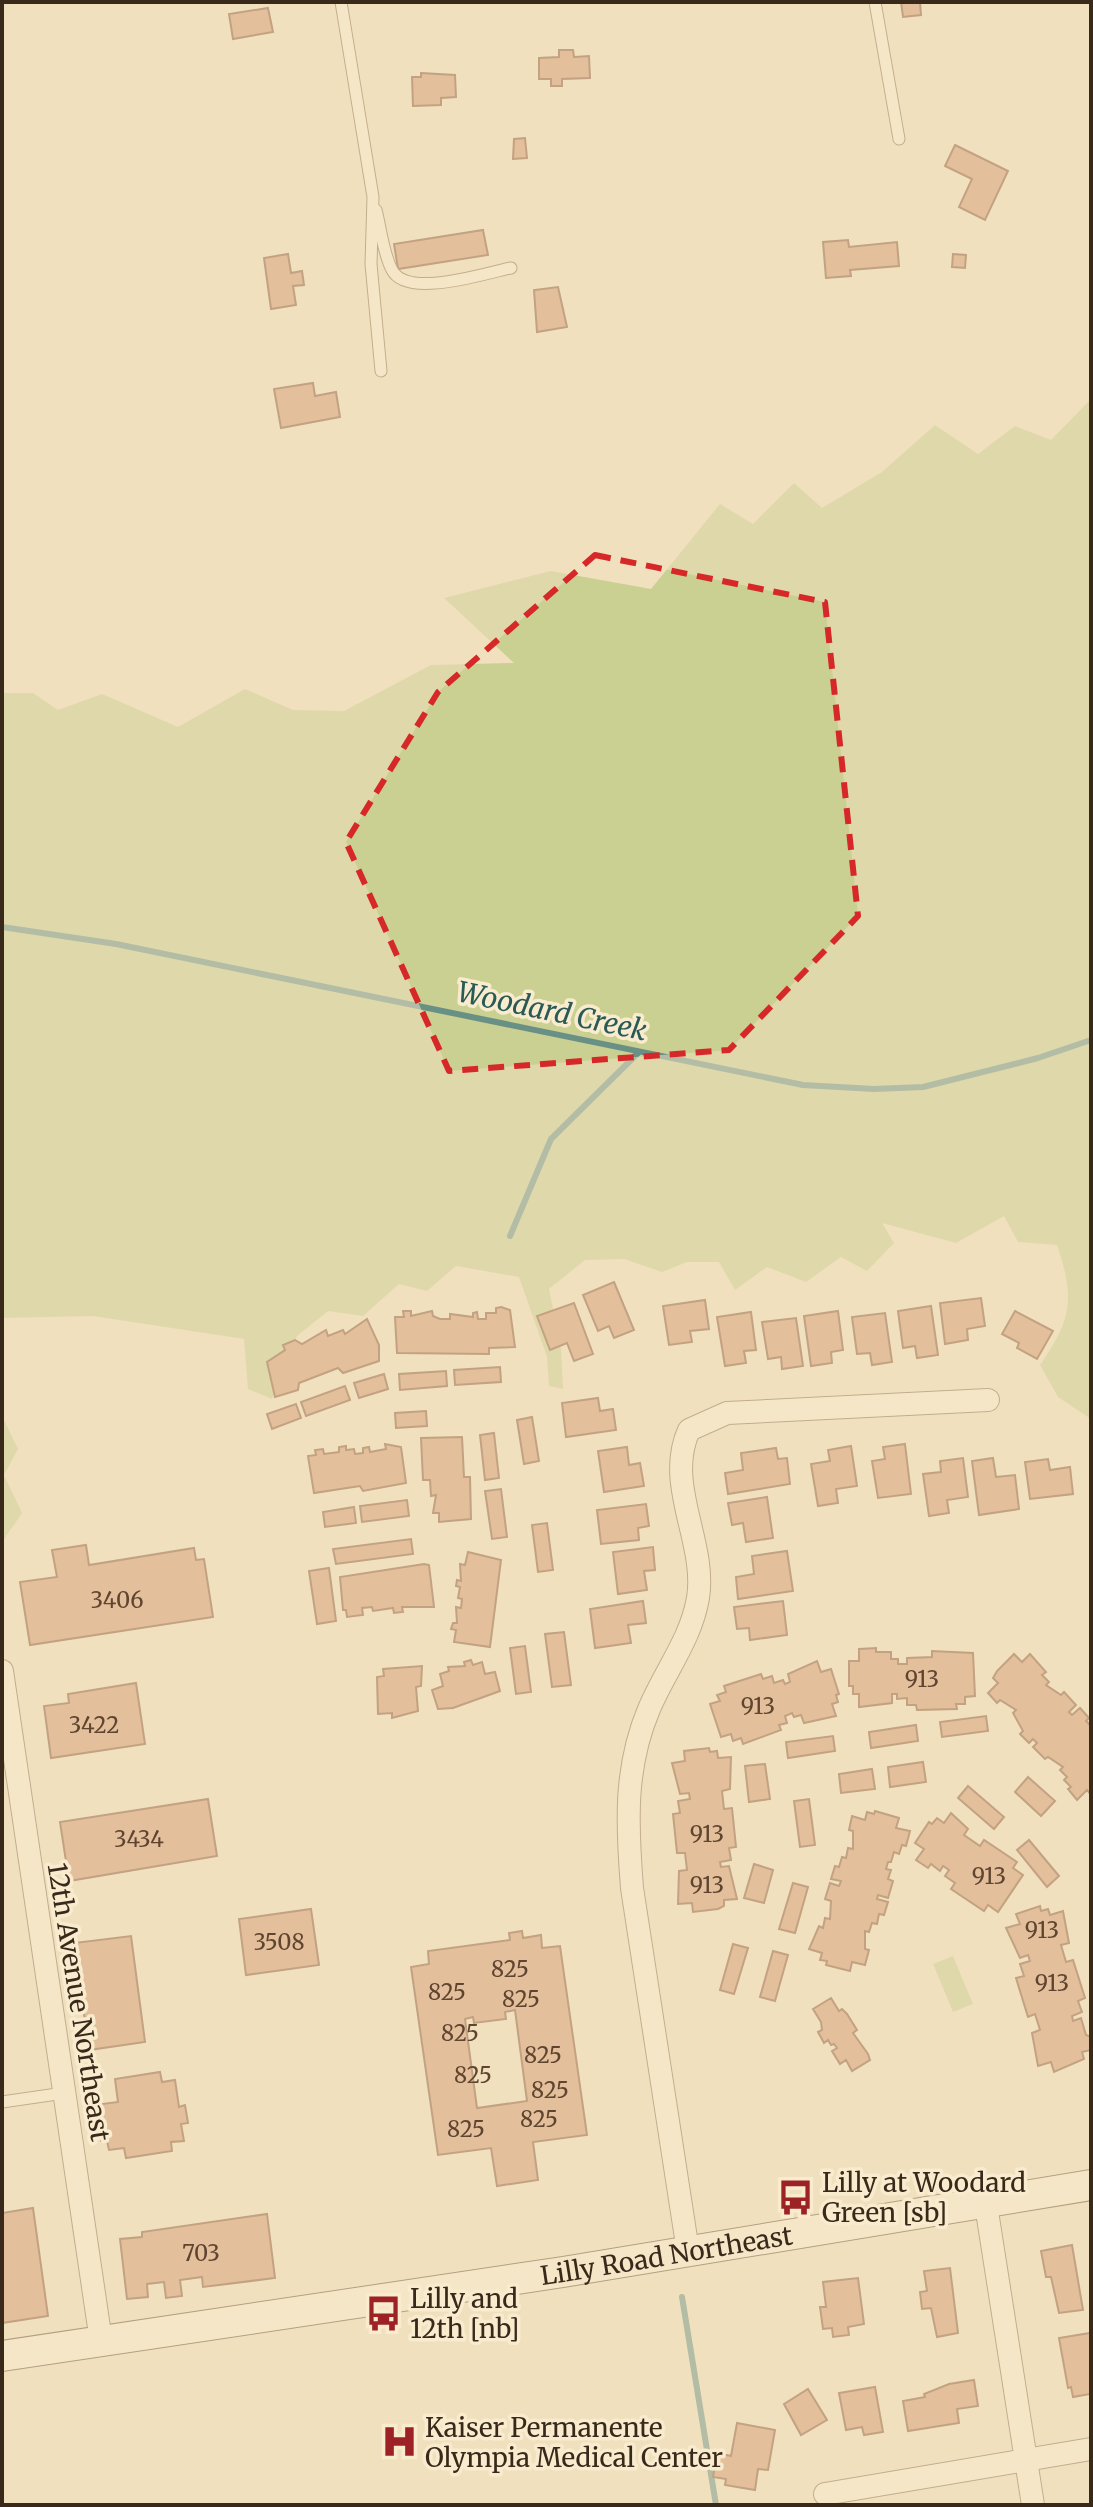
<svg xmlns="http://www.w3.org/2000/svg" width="1093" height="2507" font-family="Merriweather,serif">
	<rect width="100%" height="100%" fill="#f1e0be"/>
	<!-- green -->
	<g fill="#cacf92">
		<path d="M1091,399V1419L1058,1397L1040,1365C1072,1319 1075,1298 1057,1245L1018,1242L1004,1216L956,1243L882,1223L894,1243L867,1271L841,1257L806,1282L767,1267L735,1290L719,1262H687L662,1272L624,1259L585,1260L549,1289L561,1349L563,1389L549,1386L547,1357L519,1277L456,1266L427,1291L399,1284L363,1316L328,1311L297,1336L272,1399L248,1389L244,1339L93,1316L2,1318V693H33L58,710L102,694L178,727L245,689L293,710L344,711L431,665L514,663L444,598L551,571L651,589L720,504L753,524L794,483L822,508L882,472L935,425L978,454L1015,426L1051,440Z"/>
		<path d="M2,1416L18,1449L4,1475L22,1513L2,1542Z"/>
		<path d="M953,1956L973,2004L953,2012L933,1964Z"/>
	</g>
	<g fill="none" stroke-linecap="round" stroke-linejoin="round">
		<!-- stream -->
		<g stroke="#699085" stroke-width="6">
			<path d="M2,927L116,944L803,1085L874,1089L923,1087L1038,1058L1091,1040"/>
			<path d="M510,1236L551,1139L638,1053"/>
			<path d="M682,2297L716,2505"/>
		</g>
	</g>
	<!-- building -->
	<g fill="#d29771" stroke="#8b583a" stroke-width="2" fill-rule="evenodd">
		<path d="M901,2H920L921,15L903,17Z"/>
		<path d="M268,8L273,32L233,39L229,14Z"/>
		<path d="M559,50H573L574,57L589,56L590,78L562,79V86H551V79H539V58L559,57Z"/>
		<path d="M421,73L455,75L456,97L441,98V105L413,106L412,77H421Z"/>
		<path d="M525,138L527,158L513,159L514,139Z"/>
		<path d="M955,145L1008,171L985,220L959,207L972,179L945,166Z"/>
		<path d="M483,230L488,255L398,269L394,244Z"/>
		<path d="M848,240L849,247L897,242L899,266L850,270L851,276L826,278L823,242Z"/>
		<path d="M288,254L291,273L302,271L304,285L293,286L296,305L271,309L264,258Z"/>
		<path d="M953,254L966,255L965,268L952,267Z"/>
		<path d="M558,287L567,327L537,332L534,290Z"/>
		<path d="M313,383L315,396L336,392L340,417L281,428L274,389Z"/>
		<path d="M614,1282L634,1330L614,1338L609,1326L598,1331L583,1295Z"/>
		<path d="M981,1298L985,1326L967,1329L968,1340L945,1344L940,1303Z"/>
		<path d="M705,1300L709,1329L690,1331L692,1342L669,1345L663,1306Z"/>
		<path d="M574,1303L593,1354L574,1361L567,1343L550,1350L537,1316Z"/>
		<path d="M931,1306L938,1355L917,1358L915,1346L903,1348L898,1311Z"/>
		<path d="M501,1307L510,1310L515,1347L489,1348V1354L397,1353L395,1317H404L403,1311H411V1316L432,1311L433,1316L440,1319H450V1314L473,1317V1313L477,1312L478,1319H486V1313H496V1308Z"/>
		<path d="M838,1311L843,1350L831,1352L832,1363L811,1366L804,1316Z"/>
		<path d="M1015,1311L1053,1331L1037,1359L1017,1348L1019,1343L1002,1334Z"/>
		<path d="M751,1312L756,1350L744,1351L746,1363L725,1366L717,1317Z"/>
		<path d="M885,1313L892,1362L872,1365L870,1353L857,1354L852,1317Z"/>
		<path d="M796,1318L803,1366L782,1369L781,1357L768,1359L762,1322Z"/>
		<path d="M367,1319L379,1345V1361L343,1373L338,1368L299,1383L298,1390L275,1397L267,1362L285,1350L283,1345L295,1340L302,1344L326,1330L328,1336L343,1330L345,1334Z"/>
		<path d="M500,1367L501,1382L455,1385L454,1370Z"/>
		<path d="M446,1371L447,1386L400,1390L399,1374Z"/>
		<path d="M384,1374L388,1389L359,1398L354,1383Z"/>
		<path d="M345,1386L350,1400L306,1416L301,1402Z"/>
		<path d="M598,1398L600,1411L613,1409L616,1430L566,1437L562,1403Z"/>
		<path d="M296,1404L301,1418L272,1429L267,1414Z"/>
		<path d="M426,1411L427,1426L396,1428L395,1413Z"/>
		<path d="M532,1417L539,1461L524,1464L517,1420Z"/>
		<path d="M494,1433L499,1478L485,1480L480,1435Z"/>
		<path d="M462,1437L464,1477H470L471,1519L439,1522V1513H433L436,1495L431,1496L430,1480H423L421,1438Z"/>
		<path d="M385,1444L401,1447L406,1483L363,1491L360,1486L314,1493L308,1456L316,1455L315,1450L323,1449L324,1454L339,1452V1447L346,1446V1450L354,1449L355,1454L363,1453V1448L369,1447L370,1452L386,1449Z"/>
		<path d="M905,1444L911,1494L878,1498L872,1461L885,1459L883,1447Z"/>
		<path d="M851,1446L857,1486L836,1489L838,1503L818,1506L811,1464L830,1461L828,1450Z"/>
		<path d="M627,1447L629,1465L640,1463L644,1486L604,1492L598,1451Z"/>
		<path d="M776,1448L778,1459L787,1458L790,1484L728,1494L725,1473L743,1470L741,1453Z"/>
		<path d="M963,1458L968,1497L947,1500L949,1513L929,1516L923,1474L941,1472L940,1461Z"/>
		<path d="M993,1458L996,1477L1015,1475L1019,1509L979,1515L972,1461Z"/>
		<path d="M1048,1459L1050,1470L1070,1467L1073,1494L1030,1499L1025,1462Z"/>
		<path d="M501,1489L507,1537L492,1539L485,1491Z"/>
		<path d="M767,1497L773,1538L746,1542L743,1523L732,1525L728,1503Z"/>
		<path d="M407,1500L409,1516L362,1522L360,1506Z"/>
		<path d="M646,1504L649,1526L638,1528L639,1540L601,1544L597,1510Z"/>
		<path d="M354,1507L356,1523L325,1527L323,1512Z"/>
		<path d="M547,1523L553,1570L538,1572L532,1525Z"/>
		<path d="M411,1539L413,1554L336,1564L333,1549Z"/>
		<path d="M86,1545L89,1565L194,1548L196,1560L204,1559L213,1617L30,1645L20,1582L57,1577L52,1550Z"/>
		<path d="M653,1547L655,1570L644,1571L647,1590L618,1594L613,1552Z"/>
		<path d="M787,1551L793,1591L738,1599L736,1577L754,1574L752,1556Z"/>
		<path d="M468,1552L501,1560L490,1647L454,1642L456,1630L451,1629L453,1623H457L456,1607L461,1608L462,1599L458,1598L460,1587L456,1586L457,1580L461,1581L460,1564L465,1565Z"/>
		<path d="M424,1564L429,1565L434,1607H402L403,1612L394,1613L393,1608L373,1611L372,1607L362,1608L363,1615L347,1617L346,1610H343L340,1577Z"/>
		<path d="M329,1568L336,1621L317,1624L309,1571Z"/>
		<path d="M643,1601L646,1623L628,1625L631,1643L595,1648L590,1609Z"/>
		<path d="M783,1601L787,1635L750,1640L749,1628L737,1629L734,1607Z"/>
		<path d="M564,1632L571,1685L552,1687L545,1634Z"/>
		<path d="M525,1646L531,1692L516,1694L510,1648Z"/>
		<path d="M876,1648V1652H891V1659H898V1664H907V1658L932,1657V1651L973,1653L975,1696L965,1697V1704H956L957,1709L917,1710L916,1705H907V1698L897,1699V1694H892V1703L859,1707V1694H853V1686H849V1661H859V1649Z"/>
		<path d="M1014,1654L1022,1662L1030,1654L1046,1672L1042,1675L1049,1682L1046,1685L1061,1695L1064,1692L1076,1705L1069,1712L1072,1715L1080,1708L1089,1718L1086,1721L1091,1726V1795L1087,1790L1077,1800L1068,1789L1071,1787L1064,1780L1067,1777L1060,1770L1063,1767L1048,1757L1045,1759L1033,1747L1037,1743L1033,1739L1029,1743L1020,1734L1023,1731L1013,1713L1016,1710L1000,1700L997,1703L988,1693L998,1683L993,1678L997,1671Z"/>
		<path d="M471,1660L473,1665L482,1662L485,1674L495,1672L500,1691L453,1708L438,1709L432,1690L443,1686L440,1674L449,1671L448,1667L465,1666L464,1662Z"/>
		<path d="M817,1661L821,1672L831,1669L839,1694L836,1695L838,1702L832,1704L836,1716L804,1723L801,1715L794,1717L792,1713L785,1716L787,1723L779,1725L781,1730L743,1744L741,1738L733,1741L731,1734L721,1737L710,1704L720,1701L717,1695L726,1692L724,1686L761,1674L763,1679L772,1676L774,1683L783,1680L785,1684L790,1682L788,1674Z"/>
		<path d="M422,1666L421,1686L416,1687L418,1711L392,1718V1713L378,1714L377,1677L384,1676L383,1669Z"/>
		<path d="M136,1683L145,1744L51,1758L44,1706L69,1703L68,1694Z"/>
		<path d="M986,1716L988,1731L942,1737L940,1722Z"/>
		<path d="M916,1725L918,1741L871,1748L869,1732Z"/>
		<path d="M833,1736L835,1751L788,1758L786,1742Z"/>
		<path d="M709,1748L710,1752L717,1751L718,1758L731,1757L730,1789L722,1791L724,1809L732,1808L736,1847L729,1848L731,1860L720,1862L721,1867L729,1866L737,1899L724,1900V1906L718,1909L693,1912L692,1903L678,1904L679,1871L687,1870L685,1853H677L673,1814L680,1813L678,1801L690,1799L689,1793L680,1794L672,1763L685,1761L684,1751Z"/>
		<path d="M923,1762L926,1782L890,1787L888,1767Z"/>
		<path d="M765,1764L770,1799L749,1802L745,1766Z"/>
		<path d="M872,1769L875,1789L841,1793L839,1774Z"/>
		<path d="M1028,1777L1055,1801L1041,1816L1015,1792Z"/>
		<path d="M968,1786L1004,1817L994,1829L958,1798Z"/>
		<path d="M208,1799L217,1856L69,1881L60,1822Z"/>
		<path d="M809,1799L815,1845L800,1847L794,1801Z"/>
		<path d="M875,1811L899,1818L896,1828L910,1831L906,1846L902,1845L899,1854L894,1852L891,1862H888L886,1869L891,1870L888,1879L893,1881L888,1898L878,1895L877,1899L888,1902L884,1915L879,1914L877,1924L872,1923L869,1932L865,1931V1949L869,1950L865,1965L852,1962L850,1971L826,1965L827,1961L820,1960L822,1953L809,1949L819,1926L823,1928L825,1918L830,1919L831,1901L825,1899L830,1883L839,1886L841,1881L831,1879L835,1866L839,1867L842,1857L846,1858L848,1848L853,1849V1831L849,1830L852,1816L865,1820L867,1812L874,1814Z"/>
		<path d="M951,1813L968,1829L964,1835L980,1846L984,1840L1017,1862L1013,1868L1023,1875L998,1912L988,1905L984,1911L951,1889L955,1883L945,1876L949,1870L943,1866L940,1871L931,1864L928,1868L916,1860L924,1849L915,1843L929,1822L932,1824L937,1818L944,1823Z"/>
		<path d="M1029,1840L1059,1876L1047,1887L1017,1850Z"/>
		<path d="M754,1864L773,1870L764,1903L744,1898Z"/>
		<path d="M793,1883L808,1887L795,1933L779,1929Z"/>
		<path d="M1040,1906L1041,1911L1048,1909L1050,1915L1063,1911L1069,1943L1061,1945L1066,1962L1073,1960L1085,1998L1078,2001L1082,2012L1072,2016L1073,2021L1081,2018L1086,2035L1091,2037V2050L1082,2052L1084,2059L1054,2072L1051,2062L1038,2066L1032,2033L1040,2030L1035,2014L1028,2017L1016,1978L1024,1976L1020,1964L1030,1961L1028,1955L1020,1958L1006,1928L1020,1924L1016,1914Z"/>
		<path d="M311,1909L319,1965L246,1975L239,1919Z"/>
		<path d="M522,1931L523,1938L541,1935L542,1948L560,1946L587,2135L533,2142L538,2180L497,2186L491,2148L438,2155L411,1967L429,1964L428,1951L510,1940L509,1933ZM515,2010L527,2101L477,2108L465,2019L473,2017L474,2023L506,2019L505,2012Z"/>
		<path d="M131,1936L145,2042L89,2050L74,1943Z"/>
		<path d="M733,1944L748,1948L734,1994L720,1990Z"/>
		<path d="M773,1951L788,1955L775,2001L760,1997Z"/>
		<path d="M831,1998L839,2011L842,2009L847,2014L857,2030L853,2033L868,2054L870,2060L852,2071L846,2060L840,2064L832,2051L837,2048L834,2044L831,2045L828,2040L824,2043L818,2032L822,2030L821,2022L813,2009Z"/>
		<path d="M160,2072L162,2082L175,2080L179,2107L185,2105L188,2123L181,2124L184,2141L171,2142L172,2151L126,2158L124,2148L109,2150L107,2141H101L97,2117L103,2116L102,2104L118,2102L115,2079Z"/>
		<path d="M33,2208L48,2316L2,2323V2213Z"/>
		<path d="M267,2214L275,2278L203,2287L202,2277L180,2280L182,2296L166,2298L164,2282L147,2284L148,2297L127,2299L120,2239L142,2237V2232Z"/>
		<path d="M1072,2245L1083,2310L1059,2313L1051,2277H1046L1041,2251Z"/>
		<path d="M950,2268L958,2333L937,2337L931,2308L922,2309L920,2292L927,2291L924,2271Z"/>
		<path d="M858,2278L864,2324L848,2327L849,2335L833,2337L832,2328L823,2329L820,2307H826L823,2282Z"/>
		<path d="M1090,2333V2394L1073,2397L1071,2387L1068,2388L1059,2338Z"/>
		<path d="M974,2380L978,2406L957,2409L959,2423L908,2431L903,2401L925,2397L924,2394L949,2384Z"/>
		<path d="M875,2387L883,2432L864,2435L862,2427L846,2430L839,2393Z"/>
		<path d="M808,2389L827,2420L801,2435L784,2404Z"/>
		<path d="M737,2423L775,2430L768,2470L758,2469L755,2490L725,2485L726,2479L713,2477L717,2453L731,2456Z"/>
	</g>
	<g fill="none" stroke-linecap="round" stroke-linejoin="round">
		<defs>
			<g id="lane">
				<path d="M341,2L373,197L371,264L381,371"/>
				<path d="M875,2L899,139"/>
				<path d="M376,210C381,229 383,253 392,270C407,299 485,273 511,268"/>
				<path d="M2,2102L64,2093"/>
			</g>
			<g id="street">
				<path d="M2,1671L101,2341"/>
				<path d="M986,2205L1033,2505"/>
				<path d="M688,2251L632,1888C627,1825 624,1768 649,1709C665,1671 691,1639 698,1598C707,1542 664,1485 689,1430L727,1413L988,1400"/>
				<path d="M825,2494L1091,2449"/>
			</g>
			<g id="secondary">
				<path id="s1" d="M2,2356L563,2272L1091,2185"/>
			</g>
		</defs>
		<!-- lane casing -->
		<use href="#lane" stroke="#8a7056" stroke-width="13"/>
		<!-- street casing -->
		<use href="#street" stroke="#8a7056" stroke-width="24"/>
		<!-- secondary casing -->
		<use href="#secondary" stroke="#6c5139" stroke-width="32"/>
		<!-- lane -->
		<use href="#lane" stroke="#fbeed2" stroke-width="11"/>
		<!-- street -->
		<use href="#street" stroke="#fbeed2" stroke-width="22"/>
		<!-- secondary -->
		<use href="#secondary" stroke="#fbeed2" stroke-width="30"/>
	</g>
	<!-- marked area -->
	<path d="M0 0H1093V2507H0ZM595,555L825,602L858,916L729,1050L449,1071L346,842L438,692Z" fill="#f1e0be" fill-opacity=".55" fill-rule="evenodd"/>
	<path fill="none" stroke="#d62828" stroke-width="6" stroke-dasharray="16 10" stroke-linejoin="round" d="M595,555L825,602L858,916L729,1050L449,1071L346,842L438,692Z"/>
	<!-- icons -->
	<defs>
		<symbol id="bus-bare" viewBox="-9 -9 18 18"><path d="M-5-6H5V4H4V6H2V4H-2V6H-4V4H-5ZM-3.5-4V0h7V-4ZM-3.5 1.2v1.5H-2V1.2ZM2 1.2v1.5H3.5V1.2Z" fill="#9d2226" stroke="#f8ebce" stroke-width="2.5" paint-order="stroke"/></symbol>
		<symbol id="hospital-bare" viewBox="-9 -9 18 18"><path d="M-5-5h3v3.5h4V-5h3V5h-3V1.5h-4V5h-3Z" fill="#9d2226" stroke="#f8ebce" stroke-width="2.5" paint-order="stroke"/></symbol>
	</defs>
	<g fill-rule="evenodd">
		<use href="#bus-bare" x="770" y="2172" width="51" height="51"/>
		<use href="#bus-bare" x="358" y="2288" width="51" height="51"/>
		<use href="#hospital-bare" x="374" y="2416" width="51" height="51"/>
	</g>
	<g text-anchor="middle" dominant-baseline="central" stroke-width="7" stroke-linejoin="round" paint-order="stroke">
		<!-- number labels -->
		<g font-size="22" fill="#5f4430">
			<text x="117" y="1600">3406</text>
			<text x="922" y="1679">913</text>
			<text x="758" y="1706">913</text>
			<text x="94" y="1725">3422</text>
			<text x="707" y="1834">913</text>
			<text x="139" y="1839">3434</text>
			<text x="989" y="1876">913</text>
			<text x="707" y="1885">913</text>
			<text x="1042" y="1930">913</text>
			<text x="279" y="1942">3508</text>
			<text x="510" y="1969">825</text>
			<text x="1052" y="1983">913</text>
			<text x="447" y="1992">825</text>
			<text x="521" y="1999">825</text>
			<text x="460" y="2033">825</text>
			<text x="543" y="2055">825</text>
			<text x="473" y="2075">825</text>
			<text x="550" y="2090">825</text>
			<text x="539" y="2119">825</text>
			<text x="466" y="2129">825</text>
			<text x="201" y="2253">703</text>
		</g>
		<!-- street labels -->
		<g font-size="26" fill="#39291b" stroke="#f8ebce">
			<text transform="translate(79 2002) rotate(81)">12th Avenue Northeast</text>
			<text stroke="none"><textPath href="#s1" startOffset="672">Lilly Road Northeast</textPath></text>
		</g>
		<!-- poi labels -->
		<g font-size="26" fill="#39291b" stroke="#f8ebce" text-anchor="start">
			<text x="822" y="2182">Lilly at Woodard<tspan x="822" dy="30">Green [sb]</tspan></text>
			<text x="410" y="2298">Lilly and<tspan x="410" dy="30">12th [nb]</tspan></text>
			<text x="425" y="2427">Kaiser Permanente<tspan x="425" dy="30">Olympia Medical Center</tspan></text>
		</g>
		<!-- water labels -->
		<g font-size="28" font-style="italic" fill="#295a55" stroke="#f8ebce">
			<text transform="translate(552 1011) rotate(12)">Woodard Creek</text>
		</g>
	</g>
	<!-- border -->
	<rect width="1093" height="2507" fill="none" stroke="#39291b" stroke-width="8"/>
</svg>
